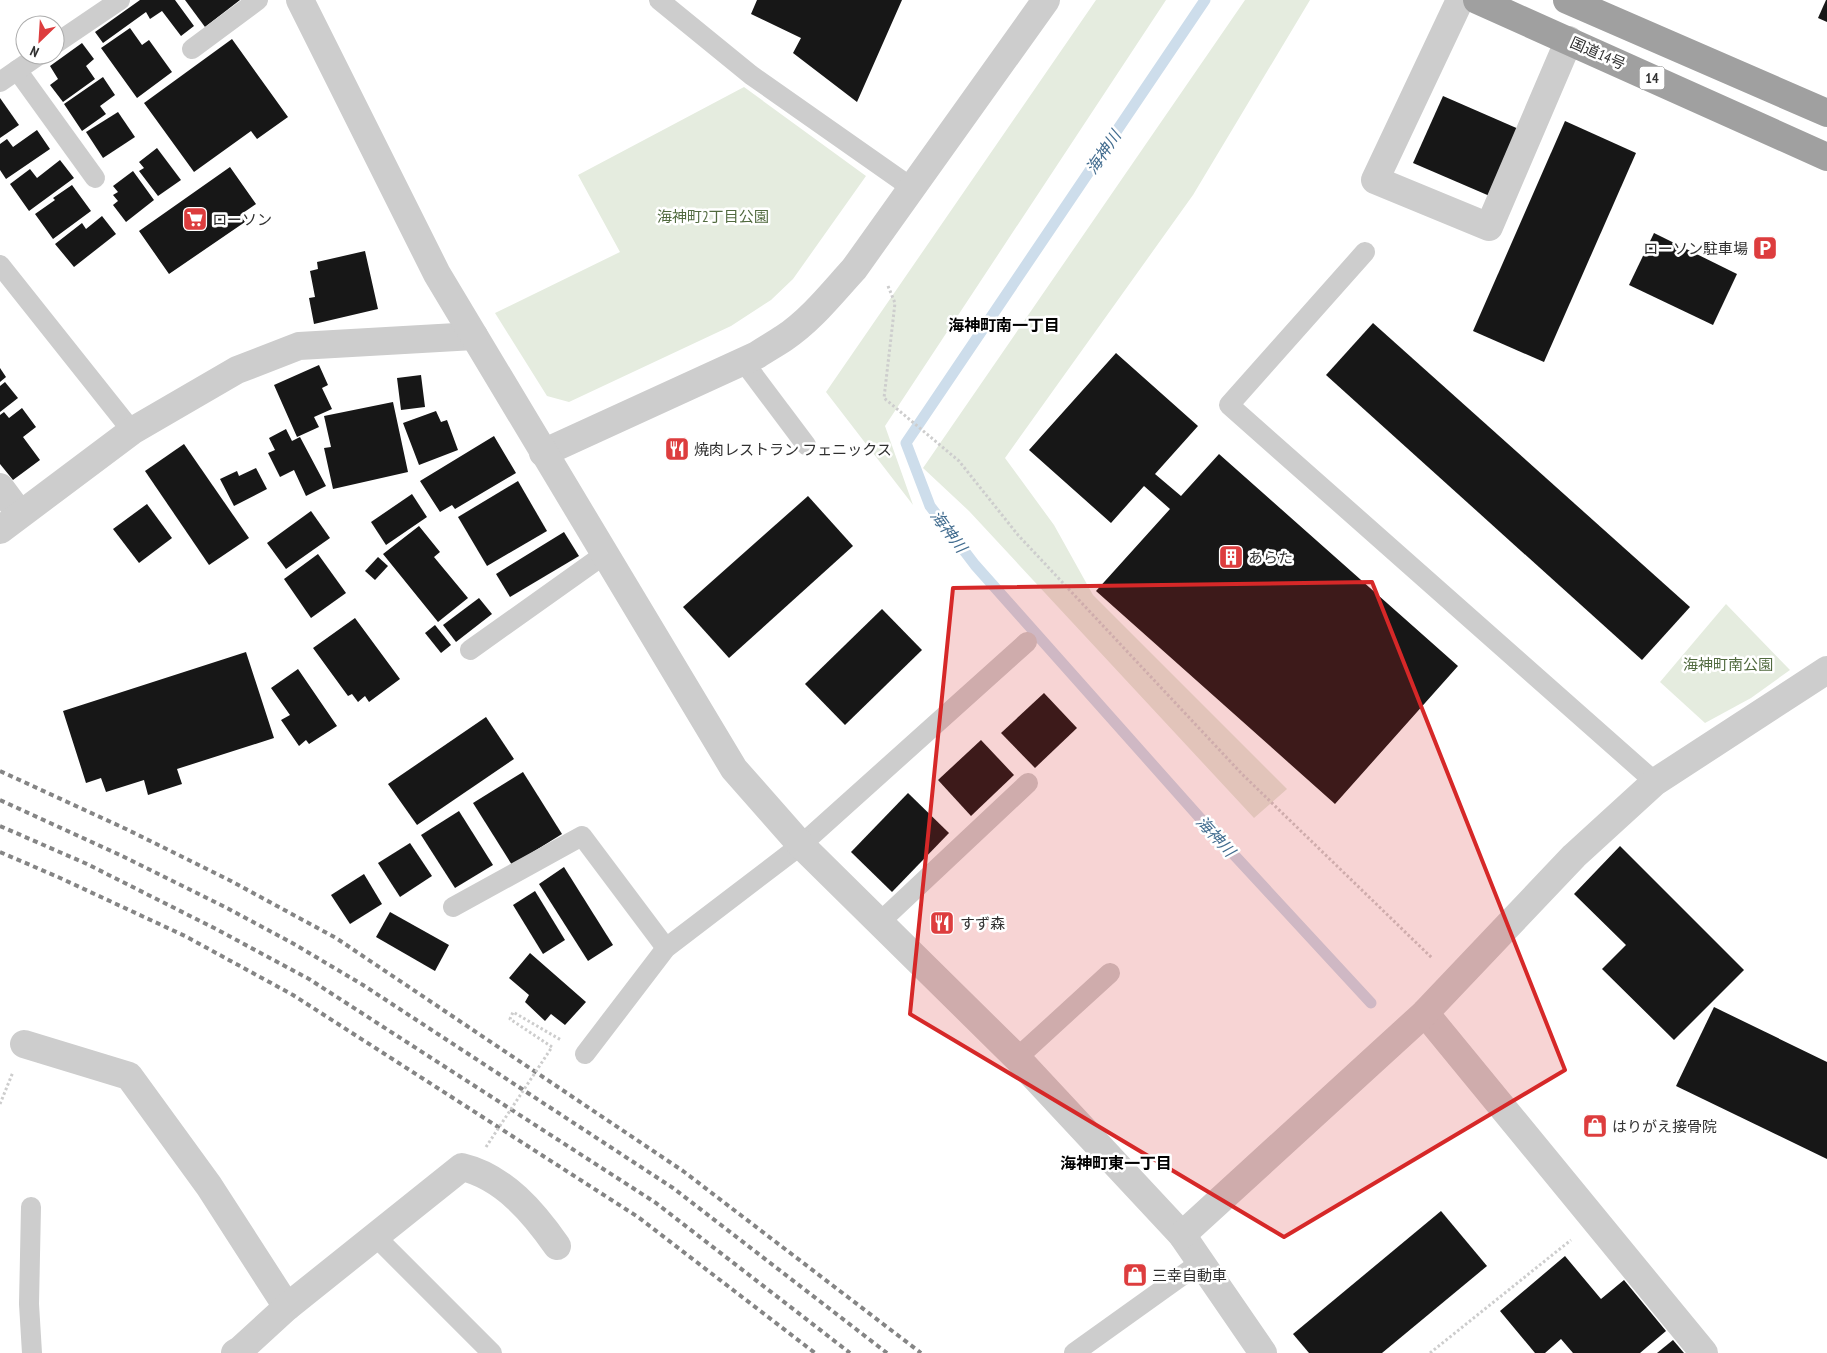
<svg xmlns="http://www.w3.org/2000/svg" width="1827" height="1353" font-family="'PT Sans Narrow','Noto Sans JP',sans-serif">
	<rect width="100%" height="100%" fill="#fff"/>
	<!-- green -->
	<g fill="#e5ecdf">
		<path d="M1096,0H1166L885,426L913,505L826,392Z"/>
		<path d="M1245,0H1310L1193,195L1005,458L1054,525L1093,595L1287,789L1254,818L969,511L923,468Z"/>
		<path d="M744,87L866,176L793,279L771,300L731,326L569,402L547,396L495,313L620,252L578,175Z"/>
		<path d="M1726,604L1790,670L1751,698L1705,723L1660,682Z"/>
	</g>
	<g fill="none" stroke-linecap="round" stroke-linejoin="round">
		<!-- stream -->
		<path stroke="#cdddeb" stroke-width="11" d="M1205,0L906,443L930,506L975,565L1200,818L1371,1003"/>
	</g>
	<!-- building -->
	<g fill="#171717">
		<path d="M140,0H175L194,26L181,36L162,11L150,19L146,12L103,43L95,32Z"/>
		<path d="M185,0H240L205,27Z"/>
		<path d="M757,0H902L857,102L793,53L801,38L751,14Z"/>
		<path d="M1826,0H1827V22L1818,18Z"/>
		<path d="M130,28L142,45L149,40L172,72L137,98L101,48Z"/>
		<path d="M232,39L288,117L257,139L251,131L194,172L144,103Z"/>
		<path d="M82,43L94,59L86,66L95,79L63,102L50,85L58,79L50,66Z"/>
		<path d="M103,77L115,95L100,106L106,114L82,131L64,104Z"/>
		<path d="M1443,96L1521,130L1492,197L1413,163Z"/>
		<path d="M0,98L19,125L0,138Z"/>
		<path d="M118,112L135,137L103,158L86,132Z"/>
		<path d="M1565,121L1636,153L1544,362L1473,331Z"/>
		<path d="M37,130L50,149L6,179L0,170V144L7,139L13,147Z"/>
		<path d="M157,148L181,180L158,196L139,171L144,168L139,162Z"/>
		<path d="M60,160L74,178L29,211L10,184L30,169L37,178Z"/>
		<path d="M230,167L256,204L240,215L245,222L169,274L139,231Z"/>
		<path d="M133,171L154,200L126,222L113,205L118,201L113,195L118,192L113,186Z"/>
		<path d="M72,185L91,211L53,239L35,214L55,200L53,198Z"/>
		<path d="M102,216L116,234L74,267L55,244L82,223L86,229Z"/>
		<path d="M1654,233L1737,274L1713,325L1629,285Z"/>
		<path d="M365,251L378,309L314,324L309,298L315,297L310,271L318,269L317,262Z"/>
		<path d="M1373,323L1690,607L1642,660L1326,375Z"/>
		<path d="M1116,353L1198,426L1155,474L1181,496L1219,454L1458,666L1335,804L1096,591L1170,509L1144,486L1111,523L1029,450Z"/>
		<path d="M319,365L328,385L322,388L332,409L314,417L319,427L297,437L274,385Z"/>
		<path d="M0,368L6,377L0,382Z"/>
		<path d="M421,375L425,407L401,410L397,378Z"/>
		<path d="M5,382L18,398L0,412V386Z"/>
		<path d="M393,402L408,472L333,489L324,448L331,447L324,416Z"/>
		<path d="M22,408L36,427L23,437L40,460L13,480L0,464V415L4,412L9,418Z"/>
		<path d="M436,411L441,422L447,420L458,450L419,465L403,423Z"/>
		<path d="M286,429L292,441L300,437L326,486L306,496L294,470L280,477L268,453L275,450L269,438Z"/>
		<path d="M494,436L516,473L455,509L452,505L440,512L420,481Z"/>
		<path d="M184,444L249,538L209,565L145,471Z"/>
		<path d="M256,468L267,489L234,506L220,479L237,471L239,476Z"/>
		<path d="M518,481L547,531L487,566L458,517Z"/>
		<path d="M412,494L427,517L386,545L371,522Z"/>
		<path d="M808,496L853,546L729,658L683,607Z"/>
		<path d="M147,504L172,538L139,563L113,529Z"/>
		<path d="M311,511L330,538L286,569L267,543Z"/>
		<path d="M419,526L440,552L434,557L468,598L438,622L383,554Z"/>
		<path d="M564,532L579,556L510,597L496,574Z"/>
		<path d="M318,554L346,593L311,618L284,579Z"/>
		<path d="M378,557L388,566L375,580L365,571Z"/>
		<path d="M479,598L492,614L456,642L443,625Z"/>
		<path d="M882,609L922,650L845,725L805,684Z"/>
		<path d="M355,618L400,679L369,702L365,696L358,702L352,694L348,696L313,648Z"/>
		<path d="M435,625L451,645L441,653L425,633Z"/>
		<path d="M246,652L274,738L177,769L182,784L148,795L144,780L106,792L101,778L86,783L63,711Z"/>
		<path d="M298,669L337,726L309,744L306,740L299,746L281,720L290,715L271,688Z"/>
		<path d="M1044,693L1077,728L1035,768L1001,733Z"/>
		<path d="M486,717L514,759L417,825L388,784Z"/>
		<path d="M981,740L1014,775L971,816L938,780Z"/>
		<path d="M523,772L562,834L512,865L473,803Z"/>
		<path d="M908,793L949,833L892,892L851,852Z"/>
		<path d="M459,811L493,865L455,888L421,835Z"/>
		<path d="M410,843L432,876L400,897L378,863Z"/>
		<path d="M1620,846L1744,970L1674,1040L1602,969L1626,945L1574,894Z"/>
		<path d="M564,867L613,945L588,961L539,884Z"/>
		<path d="M364,874L382,904L350,924L331,895Z"/>
		<path d="M535,891L565,940L543,954L513,905Z"/>
		<path d="M390,912L449,945L435,971L376,937Z"/>
		<path d="M530,953L586,1002L565,1025L551,1014L545,1021L525,1002L529,995L509,978Z"/>
		<path d="M1714,1007L1827,1062V1159L1676,1086Z"/>
		<path d="M1441,1211L1487,1266L1382,1353H1309L1293,1334Z"/>
		<path d="M1565,1256L1601,1299L1624,1280L1666,1331L1640,1353H1573L1561,1339L1545,1353H1535L1500,1311Z"/>
		<path d="M1673,1340L1684,1353H1657Z"/>
	</g>
	<g fill="none" stroke-linecap="round" stroke-linejoin="round">
		<!-- path -->
		<g stroke="#cdcdcd" stroke-width="3" stroke-dasharray="2.5 2.5" stroke-linecap="butt">
			<path d="M888,286L895,303L884,398L959,461L1018,535L1242,774L1432,958"/>
			<path d="M552,1047L510,1019L513,1012L561,1040"/>
			<path d="M0,1104L13,1072"/>
			<path d="M1430,1353L1571,1240"/>
		</g>
		<!-- service -->
		<g stroke="#cdcdcd" stroke-width="20">
			<path d="M659,0L751,75L912,188"/>
			<path d="M55,44L120,0"/>
			<path d="M192,49L258,0"/>
			<path d="M17,70L95,178"/>
			<path d="M0,82L39,55"/>
			<path d="M1365,252L1229,405L1655,782"/>
			<path d="M0,265L132,431"/>
			<path d="M743,361L806,445"/>
			<path d="M470,650L605,554"/>
			<path d="M453,907L582,836L666,948"/>
			<path d="M880,922L1028,783"/>
			<path d="M585,1054L666,948L801,845L1027,642"/>
			<path d="M1017,1058L1110,973"/>
			<path d="M31,1207L29,1304L32,1353"/>
			<path d="M375,1236L492,1353"/>
			<path d="M1074,1353L1201,1262"/>
		</g>
		<!-- minor -->
		<g stroke="#cdcdcd" stroke-width="28">
			<path d="M1460,0L1375,180L1489,227L1569,40"/>
			<path d="M543,453L757,355C766,349 775,344 784,338C811,320 832,293 854,269L1046,0"/>
			<path d="M0,487L20,514"/>
			<path d="M0,530L132,431L237,370L299,346L474,336"/>
			<path d="M1425,1013L1704,1353"/>
			<path d="M24,1044L129,1076L209,1186L287,1307"/>
			<path d="M235,1353L240,1350L287,1307L462,1167C504,1177 534,1213 557,1246"/>
		</g>
		<!-- tertiary -->
		<g stroke="#cdcdcd" stroke-width="28">
			<path d="M300,0L437,274L734,769L801,845L1017,1058L1182,1235L1263,1353"/>
			<path d="M1182,1235L1425,1013L1574,856L1655,782L1827,670"/>
		</g>
		<!-- trunk -->
		<g stroke="#a0a0a0" stroke-width="28">
			<path d="M1477,0L1827,157"/>
			<path d="M1567,0L1827,113"/>
		</g>
		<!-- rail -->
		<g stroke="#858585" stroke-width="4" stroke-dasharray="5 4" stroke-linecap="butt">
			<path d="M0,771L126,829L231,881L336,938L683,1171L921,1353"/>
			<path d="M0,800L120,855L225,907L294,944L363,985L673,1188L887,1353"/>
			<path d="M0,826L87,864L216,929L309,979L656,1203L850,1353"/>
			<path d="M0,852L58,877L185,936L293,995L638,1217L815,1353"/>
		</g>
		<!-- path-bridge -->
		<path stroke="#cdcdcd" stroke-width="3" stroke-dasharray="2.5 2.5" stroke-linecap="butt" d="M486,1147L552,1047"/>
	</g>
	<!-- marked area -->
	<path fill="#d62828" fill-opacity="0.2" stroke="#d62828" stroke-width="4" stroke-linejoin="round" d="M1372,582L1565,1070L1284,1237L910,1014L953,588Z"/>
	<!-- icons -->
	<defs>
		<symbol id="supermarket-square" viewBox="-11 -11 22 22"><rect x="-9" y="-9" width="18" height="18" rx="4" fill="#dd3d3e" stroke="#fff"/><path d="M-6-5.5h2.5l.6 2H6L4.5 2H-2.5L-4.4-4H-6ZM-1.5 3.2a1.3 1.3 0 1 0 .1 0ZM3 3.2a1.3 1.3 0 1 0 .1 0Z" fill="#fff"/></symbol>
		<symbol id="parking-square" viewBox="-11 -11 22 22"><rect x="-9" y="-9" width="18" height="18" rx="4" fill="#dd3d3e" stroke="#fff"/><path d="M-3.5-5.5H1a3.5 3.5 0 0 1 0 7H-1V5.5H-3.5ZM-1-3.4V-.6H.8a1.4 1.4 0 0 0 0-2.8Z" fill="#fff"/></symbol>
		<symbol id="restaurant-square" viewBox="-11 -11 22 22"><rect x="-9" y="-9" width="18" height="18" rx="4" fill="#dd3d3e" stroke="#fff"/><path d="M-5-6h1v4h1v-4h1v4h1v-4h1v5L-1.5 .5V6h-2V.5L-5-1ZM5-6V6H3V1.5H1.5Q1.5-4 5-6Z" fill="#fff"/></symbol>
		<symbol id="building-square" viewBox="-11 -11 22 22"><rect x="-9" y="-9" width="18" height="18" rx="4" fill="#dd3d3e" stroke="#fff"/><path d="M-4-6H4V6H1V3H-1V6H-4ZM-2.5-4.3h1.7v1.8h-1.7ZM.8-4.3h1.7v1.8H.8ZM-2.5-1h1.7V.8h-1.7ZM.8-1h1.7V.8H.8Z" fill="#fff"/></symbol>
		<symbol id="shop-square" viewBox="-11 -11 22 22"><rect x="-9" y="-9" width="18" height="18" rx="4" fill="#dd3d3e" stroke="#fff"/><path d="M-5-2.5h2.3a2.7 3.5 0 0 1 5.4 0H5L5.5 6h-11ZM-1.5-2.5h3a1.5 2.3 0 0 0-3 0Z" fill="#fff"/></symbol>
	</defs>
	<g fill-rule="evenodd">
		<use href="#supermarket-square" x="181" y="205" width="28" height="28"/>
		<use href="#parking-square" x="1751" y="234" width="28" height="28"/>
		<use href="#restaurant-square" x="663" y="435" width="28" height="28"/>
		<use href="#building-square" x="1217" y="543" width="28" height="28"/>
		<use href="#restaurant-square" x="928" y="909" width="28" height="28"/>
		<use href="#shop-square" x="1581" y="1112" width="28" height="28"/>
		<use href="#shop-square" x="1121" y="1261" width="28" height="28"/>
	</g>
	<g text-anchor="middle" dominant-baseline="central" stroke-width="5" stroke-linejoin="round" paint-order="stroke">
		<!-- shield labels -->
		<rect fill="#fff" stroke="#6e6e6e" stroke-width="1" x="1639.5" y="66.5" width="25" height="23" rx="4"/>
		<g font-size="14" font-weight="bold" fill="#303030">
			<text x="1652" y="78">14</text>
		</g>
		<!-- street labels -->
		<g font-size="15" fill="#303030" stroke="#fff">
			<text transform="translate(1598 53) rotate(24)">国道14号</text>
		</g>
		<!-- park labels -->
		<g font-size="15" fill="#516a3f" stroke="#fff">
			<text x="713" y="216">海神町2丁目公園</text>
			<text x="1728" y="664">海神町南公園</text>
		</g>
		<!-- poi labels -->
		<g font-size="15" fill="#303030" stroke="#fff" text-anchor="start">
			<text x="212" y="219">ローソン</text>
			<text x="1748" y="248" text-anchor="end">ローソン駐車場</text>
			<text x="694" y="449">焼肉レストラン フェニックス</text>
			<text x="1248" y="557">あらた</text>
			<text x="960" y="923">すず森</text>
			<text x="1612" y="1126">はりがえ接骨院</text>
			<text x="1152" y="1275">三幸自動車</text>
		</g>
		<!-- water labels -->
		<g font-size="16" font-style="italic" fill="#426c8f" stroke="#fff">
			<text transform="translate(1103 152) rotate(-56)">海神川</text>
			<text transform="translate(949 531) rotate(53)">海神川</text>
			<text transform="translate(1216 836) rotate(47)">海神川</text>
		</g>
		<!-- neighbourhood labels -->
		<g font-size="16" font-weight="bold" fill="#000" stroke="#fff">
			<text x="1004" y="325">海神町南一丁目</text>
			<text x="1116" y="1163">海神町東一丁目</text>
		</g>
	</g>
	<!-- north arrow -->
	<g transform="translate(40 40) rotate(205)"><circle r="24" fill="#ffffff" stroke="#acacac"/>
	<path d="M0-4L9 19L0 12L-9 19Z" fill="#dd3d3e"/>
	<text y="-8" font-size="14" font-weight="bold" text-anchor="middle" fill="#303030">N</text>
	</g>
</svg>
